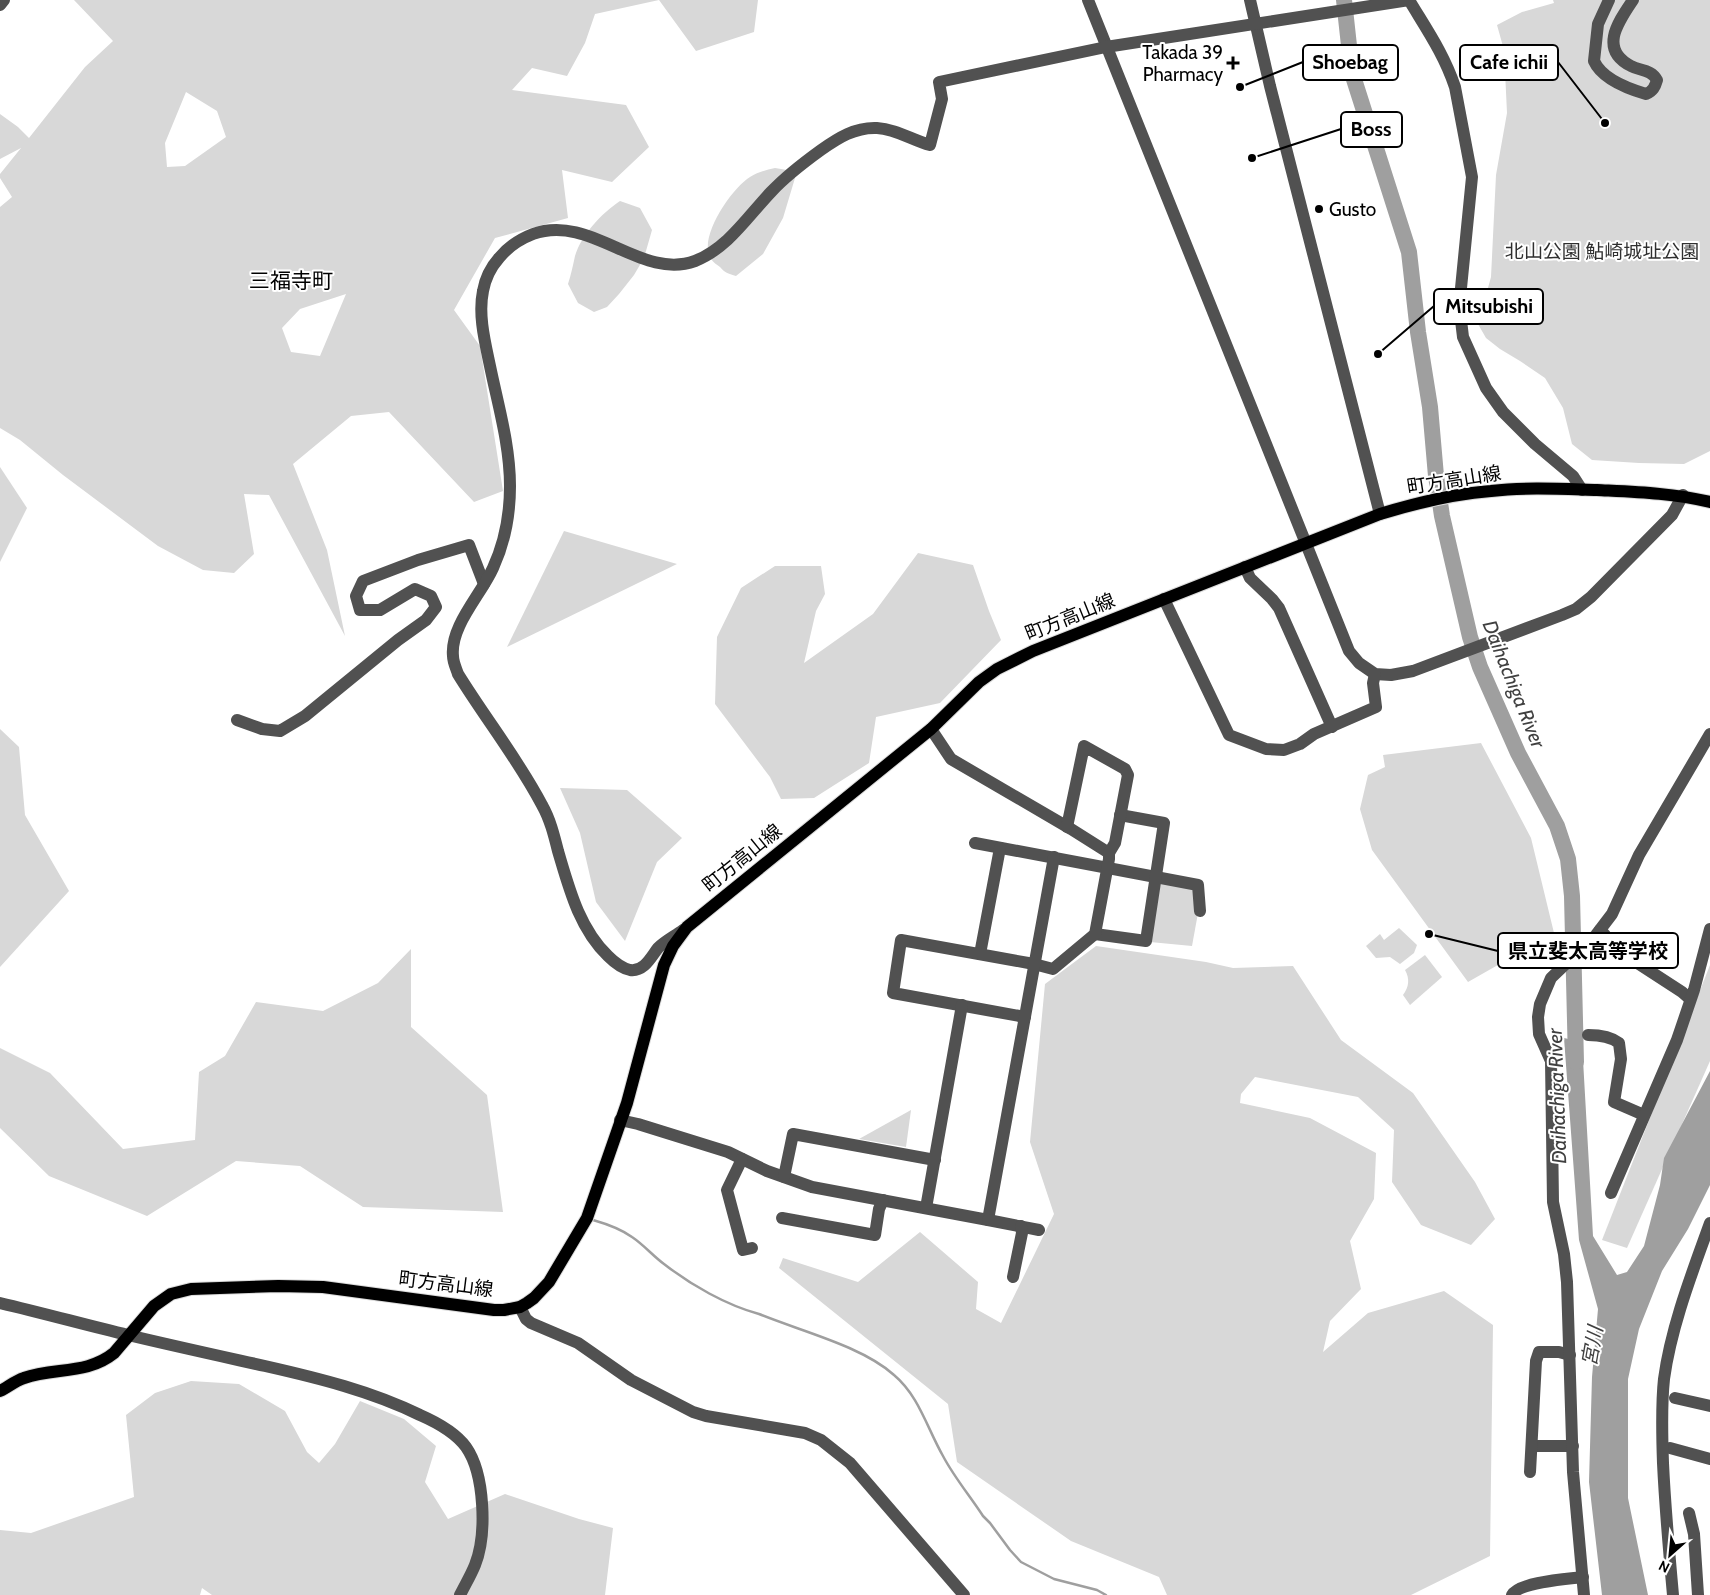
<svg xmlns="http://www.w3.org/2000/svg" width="1710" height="1595" font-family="Cabin,'Noto Sans JP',sans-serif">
	<rect width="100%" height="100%" fill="#fff"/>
	<!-- green -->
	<g fill="#d8d8d8" fill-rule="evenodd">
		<path d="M74,0H758L754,32L696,51L659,0L595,14L585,43L567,76L532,68L512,90L626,105L649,147L612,182L562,170L568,218L495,238L454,310L480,346L503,491L474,502L389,412L351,416L293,464L327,550L345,636L269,495L244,494L254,554L234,573L203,570L158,546L63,475L20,440L0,428V207L12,197L0,178V174L21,148L0,159V114L18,127L29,138L85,67L113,41ZM186,92L217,111L226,137L185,166L167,167L165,143ZM346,294L320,356L291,352L282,328L300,309Z"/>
		<path d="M1553,0H1710V451L1684,464L1639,463L1592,460L1572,444L1563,408L1545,378L1520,361L1500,349L1486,338L1478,324L1491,277L1496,175L1507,113L1504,50L1497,25L1522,12L1554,3Z"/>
		<path d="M775,168L787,170L795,178L783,218L763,254L736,276C729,274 725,273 720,267C717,265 713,262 711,259C697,238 732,188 750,177C758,172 766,170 775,168Z"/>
		<path d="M620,201L640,208L652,230L644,258L634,275L619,294L607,307L594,312L578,303L568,284C571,275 573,265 575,256C582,234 601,214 620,201Z"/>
		<path d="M0,467L27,508L0,562Z"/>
		<path d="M564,531L677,564L507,647Z"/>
		<path d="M918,553L973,565L989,611L1001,640L940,703L876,717L869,763L814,798L781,799L770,777L715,704L717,637L741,588L775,566H821L825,594L816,611L804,663L873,614Z"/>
		<path d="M0,729L19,747L25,815L69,891L0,967Z"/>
		<path d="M1481,743L1531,838L1554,933L1468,982L1372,850L1360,809L1368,775L1385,767L1383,755Z"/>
		<path d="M560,788L627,790L682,838L657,862L625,941L596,902L580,833Z"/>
		<path d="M1161,881L1195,888L1198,913L1192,946L1150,942Z"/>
		<path d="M1399,928L1417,945L1414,953L1400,964L1390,957L1376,958L1366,946L1380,934L1384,940Z"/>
		<path d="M1096,946L1206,962L1233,968L1293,966L1341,1040L1413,1093L1475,1182L1495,1219L1471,1245L1421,1225L1392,1182L1394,1130L1358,1097L1255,1077L1241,1094L1240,1103L1310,1118L1376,1153L1374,1199L1350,1241L1361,1289L1330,1321L1323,1352L1368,1313L1444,1291L1493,1325L1490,1556L1411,1595H1167L1159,1577L1071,1541L957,1462L948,1404L779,1268L783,1258L858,1282L920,1232L978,1282L976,1309L1001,1323L1054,1214L1030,1142L1045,984Z"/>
		<path d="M411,949V1027L487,1095L503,1212L363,1207L300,1166L236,1161L147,1216L49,1176L0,1128V1048L50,1073L123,1149L195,1140L199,1072L225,1056L256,1002L323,1011L378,983Z"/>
		<path d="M1425,955L1442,977L1410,1005L1403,995C1409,987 1410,979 1405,970Z"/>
		<path d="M1710,965V1061L1627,1248L1602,1240Z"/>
		<path d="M911,1110L906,1147L859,1139Z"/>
		<path d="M191,1381L239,1384L285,1411L307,1452L319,1463L335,1444L360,1401L404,1419L436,1446L425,1482L448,1519L505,1494L579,1519L613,1528L605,1595H212L202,1588L200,1595H0V1530L31,1533L134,1497L126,1415L155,1393Z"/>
	</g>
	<!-- water -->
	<path fill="#9f9f9f" d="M1564,1038L1582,1042L1593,1236L1617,1275L1627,1272L1644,1246L1660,1185L1664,1158L1710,1071V1185L1688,1229L1662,1271L1639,1329L1628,1379V1498L1648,1595H1602L1589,1482L1592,1377L1598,1309L1579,1240Z"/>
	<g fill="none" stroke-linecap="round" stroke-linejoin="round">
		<!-- stream -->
		<path stroke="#9f9f9f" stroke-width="2.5" d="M593,1220C607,1224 621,1229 632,1237C644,1245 653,1256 664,1264C691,1285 726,1305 759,1314C800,1331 862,1346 894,1375C919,1396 927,1428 943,1456C954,1477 970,1496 983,1516L990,1523L1010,1550L1021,1562L1054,1579L1097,1590L1106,1595"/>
		<!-- river -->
		<path stroke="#9f9f9f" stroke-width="16" d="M1344,0L1352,73L1409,252L1418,332L1430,407L1436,476L1442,516L1470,637L1480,667L1518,753L1557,826L1568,859L1572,896L1576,1062"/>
		<defs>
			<path id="major" d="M0,1391C8,1387 15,1381 24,1378C54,1367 87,1375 114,1353L154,1306L171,1294L191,1289L278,1286L323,1287L494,1310H504L520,1307L527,1303L534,1298L549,1282L587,1218L627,1103L664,965L673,946L687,927L931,729L979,682L997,669L1033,651L1380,514C1416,503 1452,494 1491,491C1526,487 1562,489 1597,490C1636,492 1672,493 1710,502"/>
		</defs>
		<!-- major casing -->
		<use href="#major" stroke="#dbdbdb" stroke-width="14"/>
		<!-- minor -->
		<g stroke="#515151" stroke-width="12">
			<path d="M1088,0L1349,651L1359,663L1375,674L1391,675L1413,671L1562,615L1576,609L1591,597L1672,515L1683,495"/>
			<path d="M1250,0L1270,86L1380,514"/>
			<path d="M1609,0L1598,24L1594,61C1602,79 1629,89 1646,94C1653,91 1655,87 1657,80C1651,69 1640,71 1631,66C1598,49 1619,21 1633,0"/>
			<path d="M0,5L4,0"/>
			<path d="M1245,567L1250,578L1272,599L1279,608L1332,727"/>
			<path d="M1164,599L1229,735L1266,749L1284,750L1300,744L1314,734L1376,707L1373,683L1375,674"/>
			<path d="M237,720L262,729L280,731L305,716L398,640L426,620L436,607L431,596L415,589L380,610H360L356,596L363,581L418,560L469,545L484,584"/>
			<path d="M931,729L951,759L1071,829L1109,853"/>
			<path d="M975,843L1198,885L1200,911"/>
			<path d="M683,930C675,936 665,941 658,948C651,957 644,972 630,970C621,968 614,962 608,956C579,928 569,888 558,851C554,835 550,819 542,805C518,759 485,718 458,674C456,668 453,662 453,656C450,626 481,595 493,568C505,542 510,514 510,486C510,445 498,405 490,366C485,342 478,315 483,291C485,280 491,267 499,258C508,247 520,239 533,234C591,213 641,281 695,261C728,248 748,216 771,192C786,176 803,163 821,150C838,138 855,127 877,128C896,129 912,140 930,145L942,99L939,82L1106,47L1409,0C1427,30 1444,54 1455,87L1472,177L1461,288L1460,312L1463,337L1486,388L1503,412L1535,444L1573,476L1582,490"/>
			<path d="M1600,930L1605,935L1602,940L1682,992L1690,999"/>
			<path d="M1095,934L1146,941L1164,823L1120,815"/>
			<path d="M980,954L1000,848"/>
			<path d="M1025,1017L893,993L901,940L1034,964L1053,969L1095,934L1109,859V853L1115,843L1128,775L1125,769L1084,746L1067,827"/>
			<path d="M1588,1035C1599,1035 1610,1036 1619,1043L1621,1059L1614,1102L1644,1115"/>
			<path d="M620,1120L638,1124L728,1152L767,1171L812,1187L988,1220L1054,857"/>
			<path d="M742,1159L727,1190L743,1250L752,1248"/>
			<path d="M784,1177L793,1134L935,1160"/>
			<path d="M1611,1193L1677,1040L1694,990L1710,929"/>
			<path d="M926,1208L962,1005"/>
			<path d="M782,1218L875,1235L879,1209L883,1200"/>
			<path d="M988,1220L1039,1230"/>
			<path d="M1013,1277L1022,1233L1021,1226"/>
			<path d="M0,1303C43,1313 86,1325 128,1335C174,1346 220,1356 265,1366C318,1378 371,1391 420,1415C436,1422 455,1432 466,1447C485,1474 487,1535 475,1565C471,1575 465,1585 460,1595"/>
			<path d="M520,1307L526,1319L531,1323L578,1343L631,1380L693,1412L706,1416L805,1433L821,1440L850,1463L964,1595"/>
			<path d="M1675,1398L1710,1406"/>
			<path d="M1532,1446H1573"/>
			<path d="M1670,1448L1710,1459"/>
			<path d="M1530,1472L1536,1361L1539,1352H1559L1570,1355"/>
			<path d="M1689,1513L1694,1534L1698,1595"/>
			<path d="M1512,1595C1519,1582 1568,1579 1583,1577"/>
			<path d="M1584,1595L1573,1472L1567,1282L1564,1254L1553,1202L1551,1061L1539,1034L1538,1017L1540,1004L1551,978L1596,935L1612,914L1639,855L1710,734"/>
			<path d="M1673,1595C1669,1551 1665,1507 1663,1463C1662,1435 1661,1407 1664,1379C1671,1327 1692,1273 1710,1223"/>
		</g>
		<!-- major -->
		<use href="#major" stroke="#000" stroke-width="12"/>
	</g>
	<!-- markers -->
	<g fill="#000" stroke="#fff" stroke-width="2">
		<path d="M1230.5 55.5h5v5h5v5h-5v5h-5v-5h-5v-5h5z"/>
		<circle cx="1319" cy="209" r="5"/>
	</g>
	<g text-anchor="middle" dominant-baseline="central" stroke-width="4" stroke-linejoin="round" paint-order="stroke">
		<!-- poi labels -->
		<g font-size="19" fill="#000" stroke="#fff" text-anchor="end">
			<text x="1223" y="52">Takada 39<tspan x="1223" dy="22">Pharmacy</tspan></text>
			<text x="1329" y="209" text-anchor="start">Gusto</text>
		</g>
		<!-- park labels -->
		<g font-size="19" fill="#2f2f2f" stroke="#fff">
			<text x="1602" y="251">北山公園 鮎崎城址公園</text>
		</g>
		<!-- street labels -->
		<g font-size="19" fill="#000" stroke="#fff">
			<text transform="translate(1454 480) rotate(-9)">町方高山線</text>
			<text transform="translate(1070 617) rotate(-22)">町方高山線</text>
			<text transform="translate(742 858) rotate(-39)">町方高山線</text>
			<text transform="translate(446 1284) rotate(7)">町方高山線</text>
		</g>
		<!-- water labels -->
		<g font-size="20" font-style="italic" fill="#404040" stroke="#fff">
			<text transform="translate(1514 684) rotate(68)">Daihachiga River</text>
			<text transform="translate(1557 1096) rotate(-92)">Daihachiga River</text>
			<text transform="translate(1592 1346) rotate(-80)">宮川</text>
		</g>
		<!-- quarter labels -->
		<g font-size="21" fill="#000" stroke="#fff">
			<text x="291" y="280">三福寺町</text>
		</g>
	</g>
	<!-- callouts -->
	<path fill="none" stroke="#000" stroke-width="2" d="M1605 123L1558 62M1240 87L1303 62M1252 158L1341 129M1378 354L1434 306M1429 934L1498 951"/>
	<g fill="#000" stroke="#fff" stroke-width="2">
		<circle cx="1605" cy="123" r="5"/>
		<circle cx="1240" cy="87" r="5"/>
		<circle cx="1252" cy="158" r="5"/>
		<circle cx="1378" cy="354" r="5"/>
		<circle cx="1429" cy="934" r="5"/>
	</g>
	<g fill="#fff" stroke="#000" stroke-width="2">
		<rect x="1460" y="45" width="98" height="35" rx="5"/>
		<rect x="1303" y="45" width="95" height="35" rx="5"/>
		<rect x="1341" y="112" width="61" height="35" rx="5"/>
		<rect x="1434" y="289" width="109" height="35" rx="5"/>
		<rect x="1498" y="933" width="180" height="35" rx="5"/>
	</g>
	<g font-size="20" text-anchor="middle" font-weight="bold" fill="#000">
		<text x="1509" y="69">Cafe ichii</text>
		<text x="1350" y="69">Shoebag</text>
		<text x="1371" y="136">Boss</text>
		<text x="1489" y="313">Mitsubishi</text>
		<text x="1588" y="958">県立斐太高等学校</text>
	</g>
	<!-- north arrow -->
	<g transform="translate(1670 1555) rotate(207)" stroke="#ffffff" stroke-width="4" paint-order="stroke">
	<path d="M0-4L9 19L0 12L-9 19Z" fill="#000000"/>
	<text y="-8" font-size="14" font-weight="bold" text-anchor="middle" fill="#000000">N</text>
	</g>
</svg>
